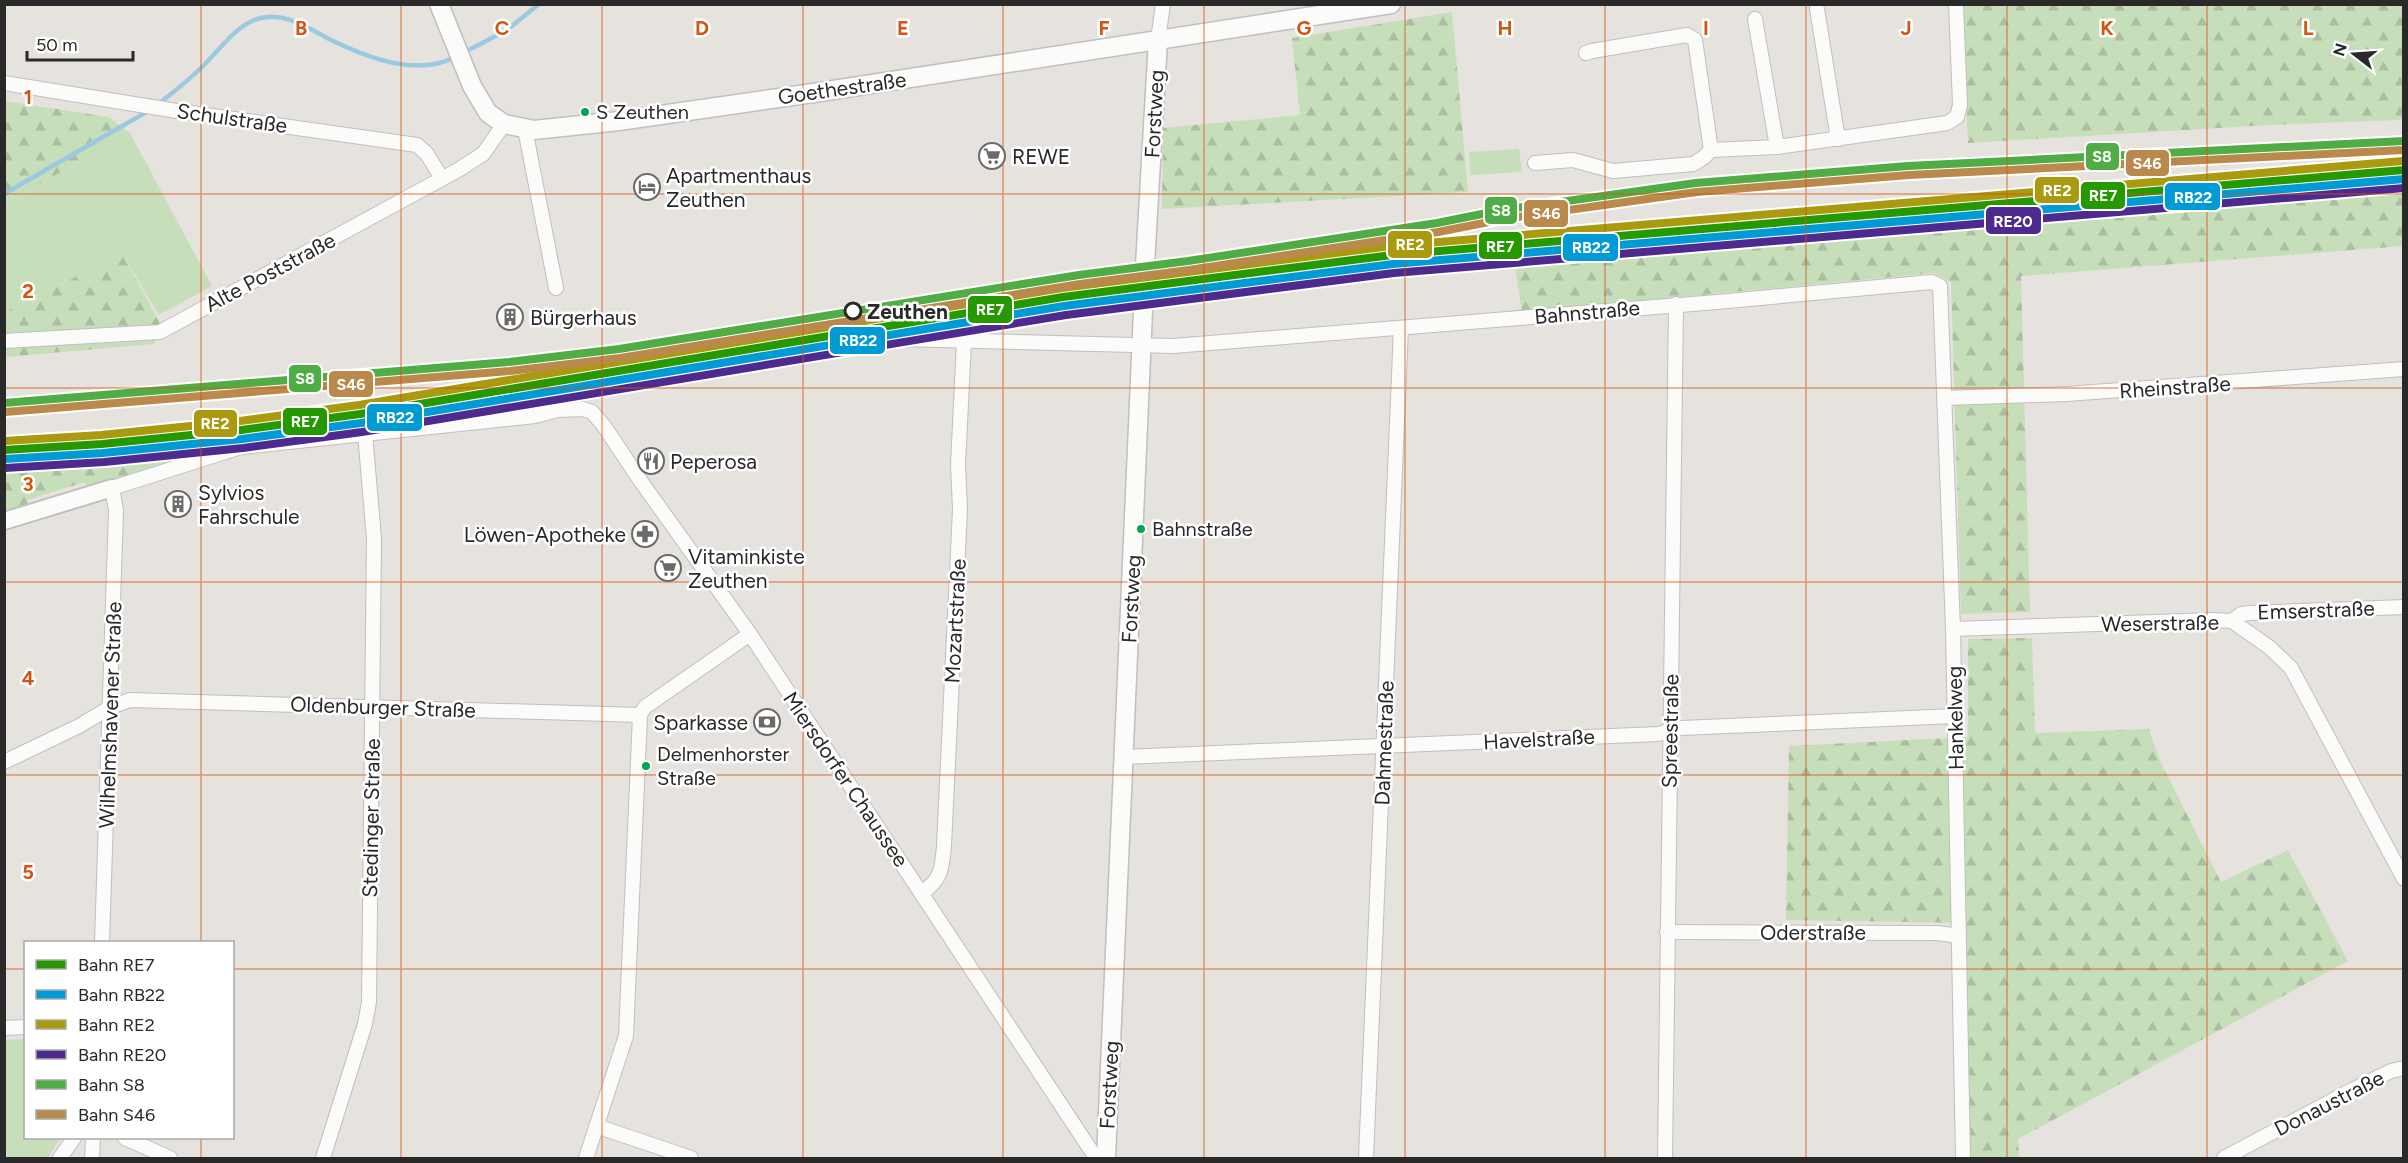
<svg xmlns="http://www.w3.org/2000/svg" width="2408" height="1163" font-family="Figtree,sans-serif">
	<defs>
		<pattern id="forest-firs" width="22" height="20" patternUnits="userSpaceOnUse" patternTransform="scale(1.5)"><rect width="22" height="20" fill="#c7debb"/><path d="M5 1l3.5 6h-7zM16 11l3.5 6h-7z" fill="#abbea1"/></pattern>
	</defs>
	<rect width="100%" height="100%" fill="#e6e3df"/>
	<!-- green -->
	<g fill="#c7debb">
		<path d="M130,133L212,286L159,315L122,254L5,312V204Z"/>
		<path d="M1519,149L1522,172L1470,175L1469,152Z"/>
		<path d="M25,1039L26,1138H60L48,1158H5V1040Z"/>
	</g>
	<!-- forest -->
	<g fill="url(#forest-firs)">
		<path d="M1962,5H2403V120L2269,125L1968,143Z"/>
		<path d="M1452,12L1468,192L1162,209L1163,128L1300,115L1292,38Z"/>
		<path d="M5,101L108,117L130,133L5,204Z"/>
		<path d="M2403,193V246L2021,276L2030,612L1961,614L1951,282L1934,273L1522,312L1514,261Z"/>
		<path d="M122,254L160,323L154,344L5,357V312Z"/>
		<path d="M261,431L240,441L88,489L85,482L27,500L29,507L5,514V458Z"/>
		<path d="M2032,638L2035,733L2149,729L2159,759L2221,882L2288,850L2348,961L2018,1139L2019,1158H1965V923L1786,920L1789,746L1968,737V639Z"/>
	</g>
	<g fill="none" stroke-linecap="round" stroke-linejoin="round">
		<!-- stream -->
		<g stroke="#9ac9e0" stroke-width="4.5">
			<path d="M463,53L507,30L539,4"/>
			<path d="M157,105C174,92 190,79 205,64C221,48 236,26 257,19C285,10 309,29 333,41C369,58 417,77 455,57"/>
			<path d="M4,194L150,110"/>
		</g>
		<defs>
			<g id="minor">
				<path d="M1817,9L1838,139"/>
				<path d="M1755,19L1777,147"/>
				<path d="M1158,40L1163,4"/>
				<path d="M1586,53L1592,51L1687,35L1695,40L1711,150"/>
				<path d="M4,83L177,111L417,145L427,154L442,179"/>
				<path d="M525,129L556,288"/>
				<path d="M1535,163L1573,160L1613,171L1693,164L1703,158L1711,150L1777,147L1947,123L1957,117L1960,105L1956,4"/>
				<path d="M4,341L160,332L458,170L483,154L504,124"/>
				<path d="M669,377L897,339L1173,346L1717,302L1932,282L1940,286L1953,629L1963,1158"/>
				<path d="M1945,398L2067,394L2404,369"/>
				<path d="M2232,621L2241,614L2250,613L2404,607"/>
				<path d="M1953,629L2213,620L2232,621L2269,647L2291,668L2404,879"/>
				<path d="M1124,757L1658,734L1681,728L1954,716"/>
				<path d="M4,762L79,726L111,707L130,700L640,715"/>
				<path d="M922,893C941,879 942,870 944,846L960,509L958,465L964,341"/>
				<path d="M1667,932L1937,933L1959,936"/>
				<path d="M102,942L116,510L112,488L241,447L535,416L558,410L583,409L592,412L604,426L642,483L750,634L1096,1158"/>
				<path d="M4,1028L26,1027"/>
				<path d="M596,1126L691,1158"/>
				<path d="M125,1138L170,1158"/>
				<path d="M60,1158L74,1138"/>
				<path d="M92,1158L93,1138"/>
				<path d="M323,1158L365,1024L369,1002L374,538L365,434"/>
				<path d="M586,1158L626,1036L640,715L645,707L750,634"/>
				<path d="M1366,1158L1401,328"/>
				<path d="M1665,1158L1676,304"/>
				<path d="M2224,1158L2352,1090L2391,1071L2404,1068"/>
			</g>
			<path id="tertiary" d="M4,521L112,488"/>
			<g id="secondary">
				<path d="M439,4L472,86L488,113L504,124L534,130L619,121L820,92L1391,4"/>
				<path d="M1106,1158L1145,265L1158,40"/>
			</g>
		</defs>
		<!-- minor casing -->
		<use href="#minor" stroke="#c0bfc0" stroke-width="16"/>
		<!-- tertiary casing -->
		<use href="#tertiary" stroke="#c0bfc0" stroke-width="20"/>
		<!-- secondary casing -->
		<use href="#secondary" stroke="#c0bfc0" stroke-width="21"/>
		<!-- minor -->
		<use href="#minor" stroke="#fbfbfa" stroke-width="14"/>
		<!-- tertiary -->
		<use href="#tertiary" stroke="#fbfbfa" stroke-width="16"/>
		<!-- secondary -->
		<use href="#secondary" stroke="#fbfbfa" stroke-width="18"/>
		<defs>
			<path id="rail-1" d="M4,450L102,444L241,430L360,414L1063,297L1392,255L2404,170"/>
			<path id="rail-2" d="M5,459L103,453L242,439L361,423L1064,306L1393,264L2404,179"/>
			<path id="rail-3" d="M4,441L101,435L240,421L359,405L1062,288L1391,246L2403,161"/>
			<path id="rail-4" d="M5,468L104,462L243,448L362,432L1066,315L1394,273L2404,188"/>
			<path id="rail-5" d="M4,403L509,362L619,349L1079,275L1188,261L1437,223L1502,210L1696,183L1908,166L2404,141"/>
			<path id="rail-6" d="M5,412L510,371L620,358L1080,284L1189,270L1438,232L1504,219L1697,192L1909,175L2404,150"/>
		</defs>
		<!-- rail-1 casing -->
		<use href="#rail-1" stroke="#fff" stroke-width="12"/>
		<!-- rail-2 casing -->
		<use href="#rail-2" stroke="#fff" stroke-width="12"/>
		<!-- rail-3 casing -->
		<use href="#rail-3" stroke="#fff" stroke-width="12"/>
		<!-- rail-4 casing -->
		<use href="#rail-4" stroke="#fff" stroke-width="12"/>
		<!-- rail-5 casing -->
		<use href="#rail-5" stroke="#fff" stroke-width="12"/>
		<!-- rail-6 casing -->
		<use href="#rail-6" stroke="#fff" stroke-width="12"/>
		<!-- rail-1 -->
		<use href="#rail-1" stroke="#269900" stroke-width="8"/>
		<!-- rail-2 -->
		<use href="#rail-2" stroke="#009bd5" stroke-width="8"/>
		<!-- rail-3 -->
		<use href="#rail-3" stroke="#a99a10" stroke-width="8"/>
		<!-- rail-4 -->
		<use href="#rail-4" stroke="#4e2a8e" stroke-width="8"/>
		<!-- rail-5 -->
		<use href="#rail-5" stroke="#50ad46" stroke-width="8"/>
		<!-- rail-6 -->
		<use href="#rail-6" stroke="#ba8a4d" stroke-width="8"/>
	</g>
	<!-- grid -->
	<path fill="none" stroke="#d5540f" stroke-width="1.5" stroke-opacity="0.55" d="M201,4V942M401,4V1158M602,4V1158M803,4V1158M1003,4V1158M1204,4V1158M1405,4V1158M1605,4V1158M1806,4V1158M2007,4V1158M2207,4V1158M4,194H2404M4,388H2404M4,582H2404M4,775H2404M4,969H26M232,969H2404M201,1138V1158"/>
	<!-- icons -->
	<defs>
		<symbol id="supermarket-ring" viewBox="-11 -11 22 22"><circle r="9.5" fill="#fff" stroke="#6b6a69" stroke-width="1.5"/><path d="M-6-5.5h2.5l.6 2H6L4.5 2H-2.5L-4.4-4H-6ZM-1.5 3.2a1.3 1.3 0 1 0 .1 0ZM3 3.2a1.3 1.3 0 1 0 .1 0Z" fill="#6b6a69"/></symbol>
		<symbol id="hotel-ring" viewBox="-11 -11 22 22"><circle r="9.5" fill="#fff" stroke="#6b6a69" stroke-width="1.5"/><path d="M-6-4.5h1.5V1H6V5H4.5V3h-9V5H-6ZM-4 0a1.8 1.8 0 1 1 3.6 0ZM.5 0V-2.5h3Q6-2.5 6 0Z" fill="#6b6a69"/></symbol>
		<symbol id="building-ring" viewBox="-11 -11 22 22"><circle r="9.5" fill="#fff" stroke="#6b6a69" stroke-width="1.5"/><path d="M-4-6H4V6H1V3H-1V6H-4ZM-2.5-4.3h1.7v1.8h-1.7ZM.8-4.3h1.7v1.8H.8ZM-2.5-1h1.7V.8h-1.7ZM.8-1h1.7V.8H.8Z" fill="#6b6a69"/></symbol>
		<symbol id="restaurant-ring" viewBox="-11 -11 22 22"><circle r="9.5" fill="#fff" stroke="#6b6a69" stroke-width="1.5"/><path d="M-5-6h1v4h1v-4h1v4h1v-4h1v5L-1.5 .5V6h-2V.5L-5-1ZM5-6V6H3V1.5H1.5Q1.5-4 5-6Z" fill="#6b6a69"/></symbol>
		<symbol id="pharmacy-ring" viewBox="-11 -11 22 22"><circle r="9.5" fill="#fff" stroke="#6b6a69" stroke-width="1.5"/><path d="M-2-6h4v4h4v4h-4v4h-4v-4h-4v-4h4Z" fill="#6b6a69"/></symbol>
		<symbol id="bank-ring" viewBox="-11 -11 22 22"><circle r="9.5" fill="#fff" stroke="#6b6a69" stroke-width="1.5"/><path d="M-6-4H6V4H-6ZM0-2.3a2.3 2.3 0 1 0 0 4.6a2.3 2.3 0 1 0 0-4.6Z" fill="#6b6a69"/></symbol>
	</defs>
	<g fill-rule="evenodd">
		<use href="#supermarket-ring" x="977" y="141" width="30" height="30"/>
		<use href="#hotel-ring" x="632" y="172" width="30" height="30"/>
		<use href="#building-ring" x="495" y="302" width="30" height="30"/>
		<use href="#restaurant-ring" x="636" y="446" width="30" height="30"/>
		<use href="#building-ring" x="163" y="489" width="30" height="30"/>
		<use href="#pharmacy-ring" x="630" y="519" width="30" height="30"/>
		<use href="#supermarket-ring" x="653" y="553" width="30" height="30"/>
		<use href="#bank-ring" x="752" y="707" width="30" height="30"/>
	</g>
	<!-- markers -->
	<g fill="#00a651" stroke="#fff" stroke-width="2">
		<circle cx="585" cy="112" r="5"/>
		<circle cx="1141" cy="529" r="5"/>
		<circle cx="646" cy="766" r="5"/>
	</g>
	<circle fill="#fff" stroke="#292929" stroke-width="3" cx="853" cy="311" r="8"/>
	<g text-anchor="middle" dominant-baseline="central" stroke-width="5" stroke-linejoin="round" paint-order="stroke">
		<!-- bus labels -->
		<g font-size="20" fill="#292929" stroke="#fff" text-anchor="start">
			<text x="596" y="112">S Zeuthen</text>
			<text x="1152" y="529">Bahnstraße</text>
			<text x="657" y="754">Delmenhorster<tspan x="657" dy="24">Straße</tspan></text>
		</g>
		<!-- street labels -->
		<g font-size="21" fill="#292929" stroke="#fff">
			<text transform="translate(842 88) rotate(-8)">Goethestraße</text>
			<text transform="translate(1154 114) rotate(-87)">Forstweg</text>
			<text transform="translate(232 118) rotate(8)">Schulstraße</text>
			<text transform="translate(270 272) rotate(-28)">Alte Poststraße</text>
			<text transform="translate(1587 312) rotate(-5)">Bahnstraße</text>
			<text transform="translate(2175 387) rotate(-4)">Rheinstraße</text>
			<text transform="translate(1131 599) rotate(-87)">Forstweg</text>
			<text transform="translate(2316 610) rotate(-2)">Emserstraße</text>
			<text transform="translate(955 621) rotate(-87)">Mozartstraße</text>
			<text transform="translate(2160 623) rotate(-1)">Weserstraße</text>
			<text transform="translate(383 707) rotate(2)">Oldenburger Straße</text>
			<text transform="translate(110 715) rotate(-88)">Wilhelmshavener Straße</text>
			<text transform="translate(1955 718) rotate(-91)">Hankelweg</text>
			<text transform="translate(1670 731) rotate(-89)">Spreestraße</text>
			<text transform="translate(1539 739) rotate(-3)">Havelstraße</text>
			<text transform="translate(1384 743) rotate(-88)">Dahmestraße</text>
			<text transform="translate(846 779) rotate(56)">Miersdorfer Chaussee</text>
			<text transform="translate(371 818) rotate(-89)">Stedinger Straße</text>
			<text x="1813" y="932">Oderstraße</text>
			<text transform="translate(1109 1085) rotate(-87)">Forstweg</text>
			<text transform="translate(2329 1103) rotate(-27)">Donaustraße</text>
		</g>
		<!-- poi labels -->
		<g font-size="21" fill="#292929" stroke="#fff" text-anchor="start">
			<text x="1012" y="156">REWE</text>
			<text x="666" y="175">Apartmenthaus<tspan x="666" dy="24">Zeuthen</tspan></text>
			<text x="530" y="317">Bürgerhaus</text>
			<text x="670" y="461">Peperosa</text>
			<text x="198" y="492">Sylvios<tspan x="198" dy="24">Fahrschule</tspan></text>
			<text x="626" y="534" text-anchor="end">Löwen-Apotheke</text>
			<text x="688" y="556">Vitaminkiste<tspan x="688" dy="24">Zeuthen</tspan></text>
			<text x="748" y="722" text-anchor="end">Sparkasse</text>
		</g>
		<!-- stop labels -->
		<g font-size="21" font-weight="bold" fill="#292929" stroke="#fff" text-anchor="start">
			<text x="867" y="311">Zeuthen</text>
		</g>
	</g>
	<g font-size="20" text-anchor="middle" font-weight="bold" fill="#d5540f" stroke="#fff" stroke-width="5" stroke-linejoin="round" paint-order="stroke">
		<text x="301" y="35">B</text>
		<text x="502" y="35">C</text>
		<text x="702" y="35">D</text>
		<text x="903" y="35">E</text>
		<text x="1104" y="35">F</text>
		<text x="1304" y="35">G</text>
		<text x="1505" y="35">H</text>
		<text x="1706" y="35">I</text>
		<text x="1906" y="35">J</text>
		<text x="2107" y="35">K</text>
		<text x="2308" y="35">L</text>
		<text x="28" y="104">1</text>
		<text x="28" y="298">2</text>
		<text x="28" y="491">3</text>
		<text x="28" y="685">4</text>
		<text x="28" y="879">5</text>
	</g>
	<g stroke="#fff" stroke-width="2">
		<rect x="2085" y="142" width="35" height="29" rx="6" fill="#50ad46"/>
		<rect x="2125" y="149" width="45" height="28" rx="6" fill="#ba8a4d"/>
		<rect x="2034" y="176" width="46" height="28" rx="6" fill="#a99a10"/>
		<rect x="2080" y="181" width="46" height="29" rx="6" fill="#269900"/>
		<rect x="2164" y="182" width="57" height="29" rx="6" fill="#009bd5"/>
		<rect x="1484" y="196" width="34" height="29" rx="6" fill="#50ad46"/>
		<rect x="1523" y="199" width="46" height="29" rx="6" fill="#ba8a4d"/>
		<rect x="1985" y="206" width="57" height="29" rx="6" fill="#4e2a8e"/>
		<rect x="1387" y="230" width="46" height="29" rx="6" fill="#a99a10"/>
		<rect x="1478" y="231" width="45" height="29" rx="6" fill="#269900"/>
		<rect x="1562" y="233" width="57" height="29" rx="6" fill="#009bd5"/>
		<rect x="967" y="295" width="46" height="29" rx="6" fill="#269900"/>
		<rect x="829" y="326" width="57" height="29" rx="6" fill="#009bd5"/>
		<rect x="288" y="364" width="34" height="29" rx="6" fill="#50ad46"/>
		<rect x="328" y="370" width="46" height="28" rx="6" fill="#ba8a4d"/>
		<rect x="366" y="403" width="57" height="29" rx="6" fill="#009bd5"/>
		<rect x="282" y="407" width="46" height="29" rx="6" fill="#269900"/>
		<rect x="193" y="409" width="45" height="29" rx="6" fill="#a99a10"/>
	</g>
	<g font-size="16" text-anchor="middle" font-weight="bold" fill="#fff">
		<text x="2102" y="162">S8</text>
		<text x="2147" y="169">S46</text>
		<text x="2057" y="196">RE2</text>
		<text x="2103" y="201">RE7</text>
		<text x="2193" y="203">RB22</text>
		<text x="1501" y="216">S8</text>
		<text x="1546" y="219">S46</text>
		<text x="2013" y="227">RE20</text>
		<text x="1410" y="250">RE2</text>
		<text x="1500" y="252">RE7</text>
		<text x="1591" y="253">RB22</text>
		<text x="990" y="315">RE7</text>
		<text x="858" y="346">RB22</text>
		<text x="305" y="384">S8</text>
		<text x="351" y="390">S46</text>
		<text x="395" y="423">RB22</text>
		<text x="305" y="427">RE7</text>
		<text x="215" y="429">RE2</text>
	</g>
	<!-- border -->
	<rect width="2408" height="1163" fill="none" stroke="#292929" stroke-width="12"/>
	<!-- legend -->
	<rect x="24" y="941" width="210" height="198" fill="#ffffff" stroke="#a9a9a9" stroke-width="1.5"/>
	<rect x="36" y="960" width="30" height="9" fill="#269900" stroke="#a9a9a9" stroke-width="1.5"/>
	<text x="78" y="971" font-size="18" fill="#292929">Bahn RE7</text>
	<rect x="36" y="990" width="30" height="9" fill="#009bd5" stroke="#a9a9a9" stroke-width="1.5"/>
	<text x="78" y="1001" font-size="18" fill="#292929">Bahn RB22</text>
	<rect x="36" y="1020" width="30" height="9" fill="#a99a10" stroke="#a9a9a9" stroke-width="1.5"/>
	<text x="78" y="1031" font-size="18" fill="#292929">Bahn RE2</text>
	<rect x="36" y="1050" width="30" height="9" fill="#4e2a8e" stroke="#a9a9a9" stroke-width="1.5"/>
	<text x="78" y="1061" font-size="18" fill="#292929">Bahn RE20</text>
	<rect x="36" y="1080" width="30" height="9" fill="#50ad46" stroke="#a9a9a9" stroke-width="1.5"/>
	<text x="78" y="1091" font-size="18" fill="#292929">Bahn S8</text>
	<rect x="36" y="1110" width="30" height="9" fill="#ba8a4d" stroke="#a9a9a9" stroke-width="1.5"/>
	<text x="78" y="1121" font-size="18" fill="#292929">Bahn S46</text>
	<!-- north arrow -->
	<g transform="translate(2354 54) rotate(287)" stroke="#ffffff" stroke-width="4.5" paint-order="stroke">
	<path d="M0-4.5L10 22L0 15L-10 22Z" fill="#292929"/>
	<text y="-9" font-size="16" font-weight="bold" text-anchor="middle" fill="#292929">N</text>
	</g>
	<!-- scale -->
	<path d="M27 51v9h106v-9" fill="none" stroke="#292929" stroke-width="3"/>
	<text x="36" y="51" font-size="18" fill="#292929" stroke="#ffffff" stroke-width="4.5" paint-order="stroke">50 m</text>
</svg>
